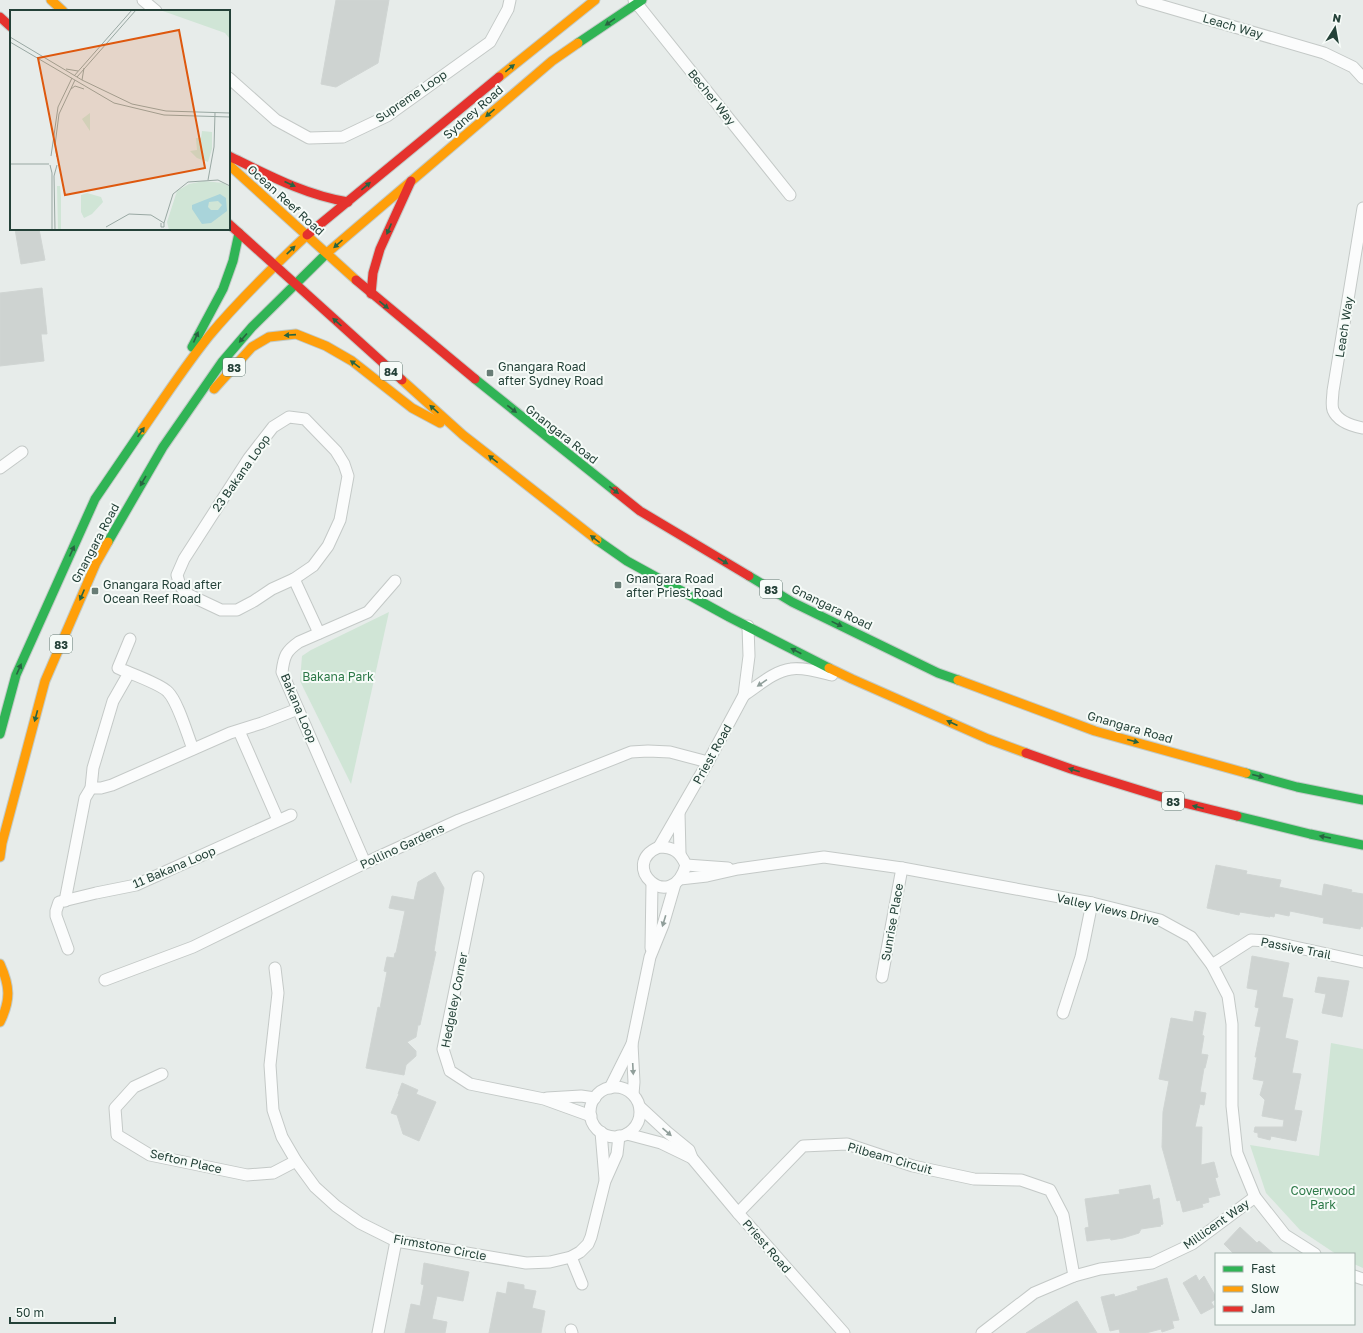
<svg xmlns="http://www.w3.org/2000/svg" width="1363" height="1333" font-family="'Golos Text',sans-serif">
	<rect width="100%" height="100%" fill="#e7ecea"/>
	<!-- green -->
	<g fill="#d0e5d6">
		<path d="M389,612L351,784L300,681L302,656L311,650Z"/>
		<path d="M1331,1043L1363,1049V1268L1354,1264V1254H1336L1300,1230L1266,1193L1250,1145L1319,1156Z"/>
	</g>
	<!-- building -->
	<g fill="#ced3d1" stroke="#d0d5d3">
		<path d="M336,0H389L378,63L336,87L321,84Z"/>
		<path d="M15,229H39L45,260L21,264Z"/>
		<path d="M42,288L47,334H41L44,361L0,366V293Z"/>
		<path d="M1216,865L1247,871L1246,874L1281,880L1279,887L1322,896L1324,884L1352,890L1351,892L1363,894V927L1361,926L1360,929L1323,923L1324,918L1290,911L1289,916L1275,913L1274,917L1270,916V917L1240,912L1239,915L1207,908Z"/>
		<path d="M435,872L444,888L434,951L436,952L420,1025H418L416,1037L407,1042L416,1051V1056L406,1065L404,1075L366,1068L378,1007L380,1008L387,972L384,971L387,957L394,958L395,953H396L405,911L389,908L392,896L414,900L418,882Z"/>
		<path d="M1252,956L1289,963L1282,997L1293,999L1285,1038L1298,1041L1292,1073L1301,1074L1294,1110L1302,1111L1296,1141L1271,1136L1270,1140L1258,1137V1133L1254,1132L1255,1127H1283L1284,1120L1262,1116L1265,1100L1260,1095L1264,1081L1253,1079L1257,1057H1255L1261,1027L1255,1026L1259,1008L1255,1007L1258,990L1247,988Z"/>
		<path d="M1318,977L1349,981L1342,1017L1322,1013L1326,994L1315,992Z"/>
		<path d="M1195,1011L1206,1013L1202,1035L1204,1036L1201,1054L1208,1055L1205,1068H1204L1200,1092L1206,1093L1204,1105L1200,1104L1195,1127H1202L1201,1165L1214,1162L1218,1177L1215,1178L1220,1195L1208,1198L1209,1202L1202,1204L1203,1207L1183,1212L1180,1200L1177,1201L1162,1147L1163,1112L1169,1081L1159,1079L1171,1018L1193,1022Z"/>
		<path d="M402,1083L418,1090L416,1094L436,1102L419,1141L403,1134L397,1115L391,1113L399,1094H398Z"/>
		<path d="M1150,1185L1153,1200L1159,1198L1163,1224L1160,1225L1161,1226L1141,1229L1139,1233L1123,1238L1111,1240L1110,1238L1087,1241L1085,1228L1089,1227L1085,1199L1120,1194L1119,1190Z"/>
		<path d="M1240,1227L1257,1243L1259,1241L1274,1254H1234L1224,1244Z"/>
		<path d="M424,1263L469,1272L463,1301L437,1296L432,1319L447,1322L445,1333H405L411,1304L420,1306L424,1285L421,1284Z"/>
		<path d="M1196,1275L1199,1281L1204,1276L1216,1297V1299L1211,1302L1214,1307L1201,1314L1183,1283Z"/>
		<path d="M1167,1278L1179,1320L1172,1321L1174,1328L1162,1332L1161,1329L1146,1333H1120L1119,1329L1110,1331L1101,1297L1114,1294L1115,1297L1138,1290L1137,1287Z"/>
		<path d="M508,1282L524,1285V1289L536,1291L532,1308L545,1311L541,1333H489L497,1292L506,1294Z"/>
		<path d="M1077,1301L1097,1333H1026L1070,1305Z"/>
	</g>
	<g fill="none" stroke-linecap="round" stroke-linejoin="round">
		<defs>
			<g id="street">
				<path d="M143,0L156,11"/>
				<path d="M634,0L790,195"/>
				<path d="M1142,0L1324,53L1353,67L1363,78"/>
				<path d="M229,78L276,120L309,138L343,137L387,116L490,42L508,9L510,0"/>
				<path d="M1363,208L1333,391C1333,396 1331,405 1333,410C1338,422 1352,426 1363,428"/>
				<path d="M289,417L305,419L336,451L344,464L348,476L340,520L328,546L313,566L294,579L272,589L254,601L237,610H221L187,594L180,586L177,575L184,559L249,458L273,427Z"/>
				<path d="M0,468L22,452"/>
				<path d="M294,579L319,633"/>
				<path d="M130,639L118,668C129,673 161,684 168,692C178,702 187,734 193,749"/>
				<path d="M744,695C758,686 774,671 791,669C803,667 820,672 832,675"/>
				<path d="M239,731L278,820"/>
				<path d="M91,788H101L112,785L230,733L262,723L298,709"/>
				<path d="M679,813L680,854"/>
				<path d="M659,847L708,762L744,695L749,656L748,626"/>
				<path d="M659,847C674,847 680,852 686,865C671,916 617,865 659,847Z"/>
				<path d="M365,863L282,672C284,656 286,651 299,642L368,612L395,581"/>
				<path d="M686,865L728,868"/>
				<path d="M478,877L443,1049L450,1071L470,1084L544,1099L591,1116"/>
				<path d="M680,879L707,876L738,869L824,857L902,868L1092,903L1160,920L1191,937L1212,965L1228,996L1232,1024V1106L1237,1153L1255,1197L1285,1235L1315,1254"/>
				<path d="M65,901L85,798L91,788L93,768L113,701L129,673"/>
				<path d="M651,948L652,884"/>
				<path d="M68,949L56,916V911L59,902L96,893L136,885L291,815"/>
				<path d="M1212,965L1251,940L1267,941L1363,962"/>
				<path d="M275,968L278,993L270,1065L273,1110L282,1137L296,1161L315,1187L336,1206L360,1223L396,1241L526,1263L550,1262L571,1257L580,1252L588,1244L591,1237L605,1181L617,1154L619,1136"/>
				<path d="M882,977L902,868"/>
				<path d="M105,980L193,947L365,863L459,820L631,752L648,751L670,752L708,762"/>
				<path d="M1063,1013L1081,957L1092,903"/>
				<path d="M632,1044L634,1082L633,1094"/>
				<path d="M162,1074L134,1087L115,1108L117,1135L150,1155L247,1175L273,1173L296,1161"/>
				<circle cx="615" cy="1112" r="25"/>
				<path d="M610,1088L632,1044L650,957L663,925L675,884"/>
				<path d="M547,1098L581,1096L595,1098"/>
				<path d="M640,1107L667,1132L689,1150L692,1158L738,1213L844,1333"/>
				<path d="M601,1132L605,1179"/>
				<path d="M627,1134L661,1143L692,1158"/>
				<path d="M738,1213L803,1146L847,1144L913,1166L974,1179L1021,1180L1050,1190L1063,1215L1074,1276"/>
				<path d="M571,1257L582,1284"/>
				<path d="M1354,1276L1363,1279"/>
				<path d="M571,1330L572,1333"/>
				<path d="M378,1333L396,1241"/>
				<path d="M982,1333L1034,1293L1074,1276L1100,1269L1152,1263L1192,1244L1255,1197"/>
			</g>
			<g id="fast">
				<path d="M578,43L642,0"/>
				<path d="M192,347L223,289L233,261L239,233"/>
				<path d="M475,379L615,491"/>
				<path d="M597,540L627,561L729,617L829,668"/>
				<path d="M108,542L163,447L222,362L252,327L327,253"/>
				<path d="M749,576L792,602L938,673L958,680"/>
				<path d="M0,734L16,675L95,499L142,430"/>
				<path d="M1246,773L1297,787L1363,800"/>
				<path d="M1237,816L1310,834L1363,845"/>
			</g>
			<g id="slow">
				<path d="M51,0L63,11"/>
				<path d="M499,77L595,0"/>
				<path d="M229,165L356,280"/>
				<path d="M327,253L552,61L578,43"/>
				<path d="M402,380L463,435L597,540"/>
				<path d="M214,389L252,347L269,337L296,334L326,346L352,361L412,408L440,423"/>
				<path d="M142,430C164,398 185,366 209,336C239,300 273,267 307,235"/>
				<path d="M829,668L852,679L988,739L1026,753"/>
				<path d="M958,680L1095,731L1246,773"/>
				<path d="M0,857L2,843L45,681L96,563L108,542"/>
				<path d="M0,964C10,986 11,1000 0,1022"/>
			</g>
			<g id="jam">
				<path d="M0,17L11,27"/>
				<path d="M229,156C268,175 305,195 348,202"/>
				<path d="M229,224L402,380"/>
				<path d="M307,235L499,77"/>
				<path d="M356,280L475,379"/>
				<path d="M371,294L373,273L380,249L411,181"/>
				<path d="M615,491L640,511L749,576"/>
				<path d="M1026,753L1071,769L1168,799L1237,816"/>
			</g>
		</defs>
		<!-- street casing -->
		<use href="#street" stroke="#c4c9c7" stroke-width="13"/>
		<!-- fast casing -->
		<use href="#fast" stroke="#c2cac7" stroke-width="11"/>
		<!-- slow casing -->
		<use href="#slow" stroke="#c2cac7" stroke-width="11"/>
		<!-- jam casing -->
		<use href="#jam" stroke="#c2cac7" stroke-width="11"/>
		<!-- street -->
		<use href="#street" stroke="#fbfcfc" stroke-width="11"/>
		<!-- fast -->
		<use href="#fast" stroke="#30b455" stroke-width="9"/>
		<!-- slow -->
		<use href="#slow" stroke="#ff9f0a" stroke-width="9"/>
		<!-- jam -->
		<use href="#jam" stroke="#e5322d" stroke-width="9"/>
	</g>
	<!-- one-way arrows -->
	<defs><path id="oneway-solid" d="M-6-.8H1V-3.2L6.5 0L1 3.2V.8H-6Z"/></defs>
	<g fill="#286441">
		<use href="#oneway-solid" transform="translate(610 22) rotate(146)"/>
		<use href="#oneway-solid" transform="translate(510 68) rotate(-39)"/>
		<use href="#oneway-solid" transform="translate(490 113) rotate(139)"/>
		<use href="#oneway-solid" transform="translate(290 184) rotate(24)"/>
		<use href="#oneway-solid" transform="translate(366 186) rotate(-40)"/>
		<use href="#oneway-solid" transform="translate(389 229) rotate(113)"/>
		<use href="#oneway-solid" transform="translate(338 244) rotate(138)"/>
		<use href="#oneway-solid" transform="translate(291 250) rotate(-44)"/>
		<use href="#oneway-solid" transform="translate(384 305) rotate(39)"/>
		<use href="#oneway-solid" transform="translate(337 322) rotate(-138)"/>
		<use href="#oneway-solid" transform="translate(290 335) rotate(176)"/>
		<use href="#oneway-solid" transform="translate(196 337) rotate(-66)"/>
		<use href="#oneway-solid" transform="translate(243 338) rotate(131)"/>
		<use href="#oneway-solid" transform="translate(355 364) rotate(-144)"/>
		<use href="#oneway-solid" transform="translate(434 409) rotate(-138)"/>
		<use href="#oneway-solid" transform="translate(512 409) rotate(38)"/>
		<use href="#oneway-solid" transform="translate(141 432) rotate(-55)"/>
		<use href="#oneway-solid" transform="translate(493 459) rotate(-142)"/>
		<use href="#oneway-solid" transform="translate(143 481) rotate(120)"/>
		<use href="#oneway-solid" transform="translate(614 490) rotate(38)"/>
		<use href="#oneway-solid" transform="translate(595 539) rotate(-142)"/>
		<use href="#oneway-solid" transform="translate(72 551) rotate(-66)"/>
		<use href="#oneway-solid" transform="translate(723 561) rotate(31)"/>
		<use href="#oneway-solid" transform="translate(82 595) rotate(113)"/>
		<use href="#oneway-solid" transform="translate(837 624) rotate(26)"/>
		<use href="#oneway-solid" transform="translate(796 651) rotate(-153)"/>
		<use href="#oneway-solid" transform="translate(19 669) rotate(-66)"/>
		<use href="#oneway-solid" transform="translate(36 716) rotate(105)"/>
		<use href="#oneway-solid" transform="translate(952 723) rotate(-156)"/>
		<use href="#oneway-solid" transform="translate(1133 741) rotate(15)"/>
		<use href="#oneway-solid" transform="translate(1074 770) rotate(-162)"/>
		<use href="#oneway-solid" transform="translate(1258 776) rotate(15)"/>
		<use href="#oneway-solid" transform="translate(1198 807) rotate(-166)"/>
		<use href="#oneway-solid" transform="translate(1325 837) rotate(-169)"/>
	</g>
	<g fill="#909e9a">
		<use href="#oneway-solid" transform="translate(762 683) rotate(146)"/>
		<use href="#oneway-solid" transform="translate(664 921) rotate(107)"/>
		<use href="#oneway-solid" transform="translate(633 1069) rotate(87)"/>
		<use href="#oneway-solid" transform="translate(667 1132) rotate(41)"/>
	</g>
	<!-- markers -->
	<g fill="#687d76" stroke="#f6fbf8" stroke-width="1.5">
		<rect x="486" y="369" width="8" height="8" rx="2"/>
		<rect x="614" y="581" width="8" height="8" rx="2"/>
		<rect x="91" y="587" width="8" height="8" rx="2"/>
	</g>
	<g text-anchor="middle" dominant-baseline="central" stroke-width="4" stroke-linejoin="round" paint-order="stroke">
		<!-- shield labels -->
		<g fill="#f6fbf8" stroke="#637972" stroke-width="1">
			<rect x="223" y="358" width="22" height="18" rx="3"/>
			<rect x="380" y="362" width="22" height="18" rx="3"/>
			<rect x="760" y="580" width="22" height="18" rx="3"/>
			<rect x="50" y="635" width="22" height="18" rx="3"/>
			<rect x="1162" y="792" width="22" height="18" rx="3"/>
		</g>
		<g font-size="11" font-weight="bold" fill="#244138">
			<text x="234" y="367">83</text>
			<text x="391" y="371">84</text>
			<text x="771" y="589">83</text>
			<text x="61" y="644">83</text>
			<text x="1173" y="801">83</text>
		</g>
		<!-- street labels -->
		<g font-size="12" fill="#244138" stroke="#f6fbf8">
			<text transform="translate(1233 26) rotate(16)">Leach Way</text>
			<text transform="translate(411 96) rotate(-34)">Supreme Loop</text>
			<text transform="translate(712 97) rotate(51)">Becher Way</text>
			<text transform="translate(473 112) rotate(-41)">Sydney Road</text>
			<text transform="translate(286 200) rotate(42)">Ocean Reef Road</text>
			<text transform="translate(1344 327) rotate(-81)">Leach Way</text>
			<text transform="translate(562 434) rotate(38)">Gnangara Road</text>
			<text transform="translate(241 473) rotate(-55)">23 Bakana Loop</text>
			<text transform="translate(95 543) rotate(-62)">Gnangara Road</text>
			<text transform="translate(832 607) rotate(26)">Gnangara Road</text>
			<text transform="translate(299 708) rotate(67)">Bakana Loop</text>
			<text transform="translate(1130 727) rotate(16)">Gnangara Road</text>
			<text transform="translate(712 754) rotate(-61)">Priest Road</text>
			<text transform="translate(402 846) rotate(-25)">Pollino Gardens</text>
			<text transform="translate(174 867) rotate(-23)">11 Bakana Loop</text>
			<text transform="translate(1108 909) rotate(13)">Valley Views Drive</text>
			<text transform="translate(892 922) rotate(-80)">Sunrise Place</text>
			<text transform="translate(1296 948) rotate(11)">Passive Trail</text>
			<text transform="translate(454 1000) rotate(-79)">Hedgeley Corner</text>
			<text transform="translate(890 1158) rotate(16)">Pilbeam Circuit</text>
			<text transform="translate(186 1161) rotate(13)">Sefton Place</text>
			<text transform="translate(1216 1224) rotate(-35)">Millicent Way</text>
			<text transform="translate(767 1246) rotate(49)">Priest Road</text>
			<text transform="translate(440 1247) rotate(11)">Firmstone Circle</text>
		</g>
		<!-- poi labels -->
		<g font-size="12" fill="#244138" stroke="#f6fbf8" text-anchor="start">
			<text x="498" y="366">Gnangara Road<tspan x="498" dy="14">after Sydney Road</tspan></text>
			<text x="626" y="578">Gnangara Road<tspan x="626" dy="14">after Priest Road</tspan></text>
			<text x="103" y="584">Gnangara Road after<tspan x="103" dy="14">Ocean Reef Road</tspan></text>
		</g>
		<!-- park labels -->
		<g font-size="12" fill="#2d7948" stroke="#f6fbf8">
			<text x="338" y="676">Bakana Park</text>
			<text x="1323" y="1190">Coverwood<tspan x="1323" dy="14">Park</tspan></text>
		</g>
	</g>
	<!-- overview -->
	<g transform="translate(10 10)">
		<rect width="220" height="220" fill="#e7ecea"/>
		<path d="M150,0H220V29L215,23ZM80,103V121L72,109ZM192,121L202,122V139L198,152L187,148L180,141L187,140L186,128H191ZM194,171L213,173L220,177V220H159L157,212L167,181L179,174ZM47,176H50L51,186V220H48ZM77,183L91,187L93,192L82,204L74,208L71,202V185Z" fill="#d0e5d6"/>
		<path d="M210,184L216,188L217,201L201,213L192,214L182,199V195ZM208,191L212,195L208,200H201L198,197L199,192Z" fill="#a9d4da" fill-rule="evenodd"/>
		<path fill="none" stroke="#99a8a3" stroke-width="1" d="M0,27L72,70L122,94L156,101L220,103M0,32L104,93L154,105L220,107M56,59L68,61M64,66L122,0M67,67L126,0M72,70L74,58M61,79L65,76L74,79M41,146L48,97L62,68M47,147L45,135L49,104L65,70M0,154H39M40,155L42,163V220M198,170L204,137L205,103M154,213L163,184L178,172L208,170L220,176M96,217L119,204L141,205L154,213V217H151V213M45,220L44,166L47,155"/>
		<path fill="#de580e" fill-opacity="0.15" stroke="#de580e" stroke-width="2" d="M169,20L195,158L55,185L28,48Z"/>
		<rect width="220" height="220" fill="none" stroke="#244138" stroke-width="2"/>
	</g>
	<!-- legend -->
	<rect x="1215" y="1253" width="140" height="72" fill="#f6fbf8" stroke="#a2b1ab"/>
	<rect x="1223" y="1266" width="20" height="6" fill="#30b455" stroke="#a2b1ab"/>
	<text x="1251" y="1273" font-size="12" fill="#244138">Fast</text>
	<rect x="1223" y="1286" width="20" height="6" fill="#ff9f0a" stroke="#a2b1ab"/>
	<text x="1251" y="1293" font-size="12" fill="#244138">Slow</text>
	<rect x="1223" y="1306" width="20" height="6" fill="#e5322d" stroke="#a2b1ab"/>
	<text x="1251" y="1313" font-size="12" fill="#244138">Jam</text>
	<!-- north arrow -->
	<g transform="translate(1335 28) rotate(11)" stroke="#f6fbf8" stroke-width="3" paint-order="stroke">
	<path d="M0-3L7 15L0 10L-7 15Z" fill="#244138"/>
	<text y="-6" font-size="11" font-weight="bold" text-anchor="middle" fill="#244138">N</text>
	</g>
	<!-- scale -->
	<path d="M10 1317v6h105v-6" fill="none" stroke="#244138" stroke-width="2"/>
	<text x="16" y="1317" font-size="12" fill="#244138" stroke="#f6fbf8" stroke-width="3" paint-order="stroke">50 m</text>
</svg>
